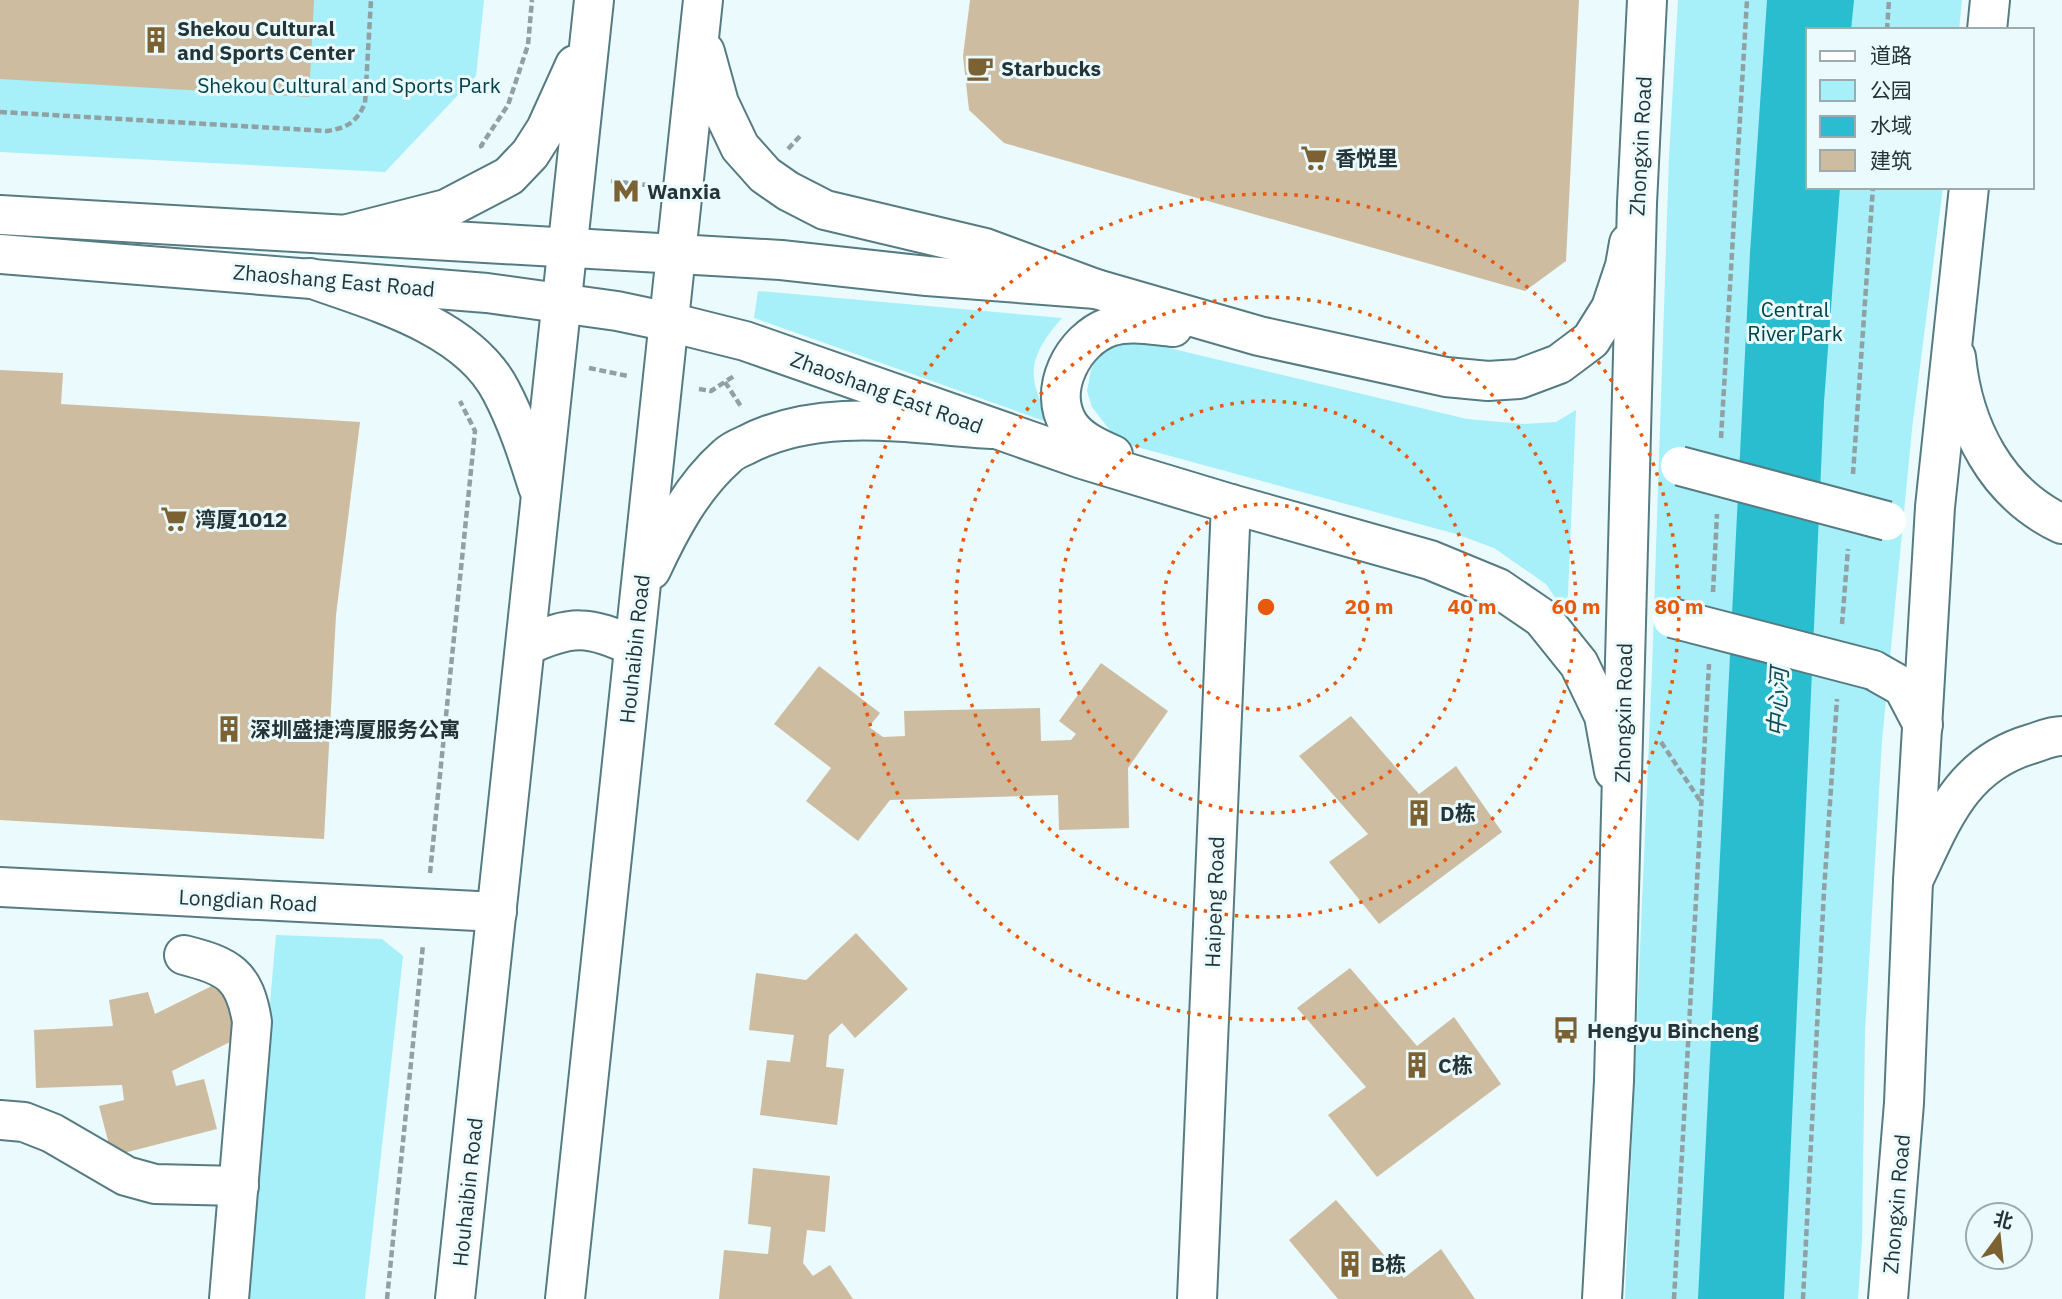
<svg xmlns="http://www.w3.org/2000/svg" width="2062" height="1299" font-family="'IBM Plex Sans','Noto Sans SC',sans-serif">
	<rect width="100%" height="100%" fill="#eafafd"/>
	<!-- green -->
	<g fill="#a7eff9">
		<path d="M0,0H484L476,76L385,172L0,152Z"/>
		<path d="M1678,0H1962L1959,30H1808V187H1943L1912,429L1882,741L1865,1032L1862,1241L1858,1299H1625L1652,671L1669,157Z"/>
		<path d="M758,291L1062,318C1027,358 1025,379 1053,424L754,318Z"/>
		<path d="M1123,337L1467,419L1523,424L1556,422L1576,410L1567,615L1546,584L1494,548L1456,534L1119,442L1092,407L1087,391L1091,370L1099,353Z"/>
		<path d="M276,935L382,939L403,956L365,1299H244Z"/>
	</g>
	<!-- water -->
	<path fill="#29bdcf" d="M1767,0H1854L1851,30H1808V187H1840L1824,402L1784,1299H1698L1750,253Z"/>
	<!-- building -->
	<g fill="#cdbca0">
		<path d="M0,0H314L309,97L0,79Z"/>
		<path d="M970,0H1579L1566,261L1525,291L1004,143L969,110L963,56Z"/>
		<path d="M0,370L63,373L61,404L360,422L336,615L324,839L0,820Z"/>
		<path d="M1101,663L1168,711L1128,768L1129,828L1059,830L1058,795L890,800L858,841L806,801L831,768L774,724L819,666L880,713L869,727L883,737L905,736L904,711L1040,708L1041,741L1071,740L1076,734L1059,721Z"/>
		<path d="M1351,716L1419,794L1456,766L1502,832L1379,924L1329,862L1368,834L1299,756Z"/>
		<path d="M856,933L908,989L855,1038L842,1023L829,1035L826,1067L844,1069L837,1125L760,1115L767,1060L790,1062L794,1035L749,1030L756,973L806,980Z"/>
		<path d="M1350,968L1417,1046L1454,1017L1501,1084L1377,1177L1328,1115L1366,1087L1297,1008Z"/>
		<path d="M222,981L248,1033L172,1071L176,1086L204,1079L217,1129L112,1156L99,1106L124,1100L122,1085L36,1088L34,1030L113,1026L109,1000L148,992L155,1014Z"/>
		<path d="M753,1168L830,1176L825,1232L807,1230L803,1263L813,1276L830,1265L853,1299H719L724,1250L768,1254L771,1227L748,1224Z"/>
		<path d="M1336,1200L1404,1278L1441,1249L1475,1299H1338L1289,1240Z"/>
	</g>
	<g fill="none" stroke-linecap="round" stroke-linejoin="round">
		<defs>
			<g id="minor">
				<path d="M0,215L781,260L927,276L1096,289L1259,336L1446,377L1488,381L1519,379L1559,364L1591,340L1611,308L1625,266L1629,243"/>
				<path d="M0,254L487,293L617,311L669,322L745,341L1082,459L1231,504L1430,560L1498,588L1542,618L1579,664L1604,716L1614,771"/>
				<path d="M1956,357C1963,427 1996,493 2062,524"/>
				<path d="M1113,455C1097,448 1079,440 1069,425C1047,390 1073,340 1109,327C1129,320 1152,325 1173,327"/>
				<path d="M1913,881C1942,821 1960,765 2031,744C2041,741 2051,736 2062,736"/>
				<path d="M0,887L497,912"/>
				<path d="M184,955C228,966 245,975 252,1022L229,1299"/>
				<path d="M0,1120L24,1122L52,1133L126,1176L155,1184L239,1186"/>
				<path d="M1197,1299L1231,504"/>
			</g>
			<g id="major">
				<path d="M1987,30L1990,0"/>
				<path d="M705,52L719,103L740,147L765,175L788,191L825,210L985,248L1096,289"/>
				<path d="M348,234L446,209L509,176L530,154L546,129L575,65"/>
				<path d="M310,278C374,301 468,326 501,391C517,421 528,455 538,487"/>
				<path d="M651,570C670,529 692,487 727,456C732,451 739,448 746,445C820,406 911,424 992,429"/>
				<path d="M526,646C571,625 589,625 634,647"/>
				<path d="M1873,670L1903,687L1923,725"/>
				<path d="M455,1299L594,0"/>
				<path d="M565,1299L703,0"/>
				<path d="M1602,1299L1614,1081L1637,203L1647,0"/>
				<path d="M1888,1299L1904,1103L1913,881L1935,507L1969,187"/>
			</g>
		</defs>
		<!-- minor casing -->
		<use href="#minor" stroke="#567b81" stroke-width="42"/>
		<!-- major casing -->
		<use href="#major" stroke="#567b81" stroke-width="42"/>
		<!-- path -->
		<g stroke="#90a0a3" stroke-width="4.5" stroke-dasharray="7 3.5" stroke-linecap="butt">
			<path d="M1887,30L1889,0"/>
			<path d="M0,112L327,131C347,128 357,122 365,103L371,0"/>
			<path d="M482,148L481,146L508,105L528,45L532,0"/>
			<path d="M788,149L801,135"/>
			<path d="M611,181L647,185"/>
			<path d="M589,368L628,376"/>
			<path d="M725,382L742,408"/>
			<path d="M699,389L711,391L734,376"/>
			<path d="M1721,438L1747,0"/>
			<path d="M1853,474L1873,187"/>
			<path d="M1713,592L1717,514"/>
			<path d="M1842,624L1848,549"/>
			<path d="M1661,742L1701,802"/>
			<path d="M430,873L475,431L460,401"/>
			<path d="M387,1299L423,945"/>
			<path d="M1674,1299L1709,664"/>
			<path d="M1803,1299L1824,891L1837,699"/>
		</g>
		<!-- minor -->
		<use href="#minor" stroke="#fff" stroke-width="38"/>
		<!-- major -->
		<use href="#major" stroke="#fff" stroke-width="38"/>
		<defs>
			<g id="major-bridge">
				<path d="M1680,466L1887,521"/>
				<path d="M1672,618L1873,670"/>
			</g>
		</defs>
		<!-- major-bridge casing -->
		<use href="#major-bridge" stroke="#567b81" stroke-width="42" stroke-linecap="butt"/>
		<!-- major-bridge -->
		<use href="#major-bridge" stroke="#fff" stroke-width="38"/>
	</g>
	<!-- distance rings -->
	<g fill="none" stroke="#e8590c" stroke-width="3.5" stroke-dasharray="3.5 7">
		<circle cx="1266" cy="607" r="103"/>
		<circle cx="1266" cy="607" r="206"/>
		<circle cx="1266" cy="607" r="310"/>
		<circle cx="1266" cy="607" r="413"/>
	</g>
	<!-- icons -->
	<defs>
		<symbol id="building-bare" viewBox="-9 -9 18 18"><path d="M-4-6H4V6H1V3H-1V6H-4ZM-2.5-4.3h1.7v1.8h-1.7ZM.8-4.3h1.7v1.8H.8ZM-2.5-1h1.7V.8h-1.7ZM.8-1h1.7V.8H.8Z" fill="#7c6133" stroke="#eafafd" stroke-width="2.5" paint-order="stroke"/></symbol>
		<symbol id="cafe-bare" viewBox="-9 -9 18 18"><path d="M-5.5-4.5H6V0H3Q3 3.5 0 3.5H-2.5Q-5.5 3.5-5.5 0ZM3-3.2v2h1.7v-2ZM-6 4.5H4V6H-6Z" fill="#7c6133" stroke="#eafafd" stroke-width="2.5" paint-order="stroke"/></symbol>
		<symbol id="supermarket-bare" viewBox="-9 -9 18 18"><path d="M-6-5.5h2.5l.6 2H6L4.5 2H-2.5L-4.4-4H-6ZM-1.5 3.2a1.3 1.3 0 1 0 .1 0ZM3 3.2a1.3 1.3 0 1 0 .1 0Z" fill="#7c6133" stroke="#eafafd" stroke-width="2.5" paint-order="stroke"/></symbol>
		<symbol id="metro-bare" viewBox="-9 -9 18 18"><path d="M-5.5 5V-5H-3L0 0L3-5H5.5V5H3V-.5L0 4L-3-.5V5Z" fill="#7c6133" stroke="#eafafd" stroke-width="2.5" paint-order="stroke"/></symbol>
		<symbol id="bus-bare" viewBox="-9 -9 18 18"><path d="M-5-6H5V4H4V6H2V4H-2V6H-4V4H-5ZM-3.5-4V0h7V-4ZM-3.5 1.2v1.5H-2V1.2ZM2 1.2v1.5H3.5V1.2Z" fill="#7c6133" stroke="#eafafd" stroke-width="2.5" paint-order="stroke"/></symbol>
	</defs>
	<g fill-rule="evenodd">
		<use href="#building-bare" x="137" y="21" width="38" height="38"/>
		<use href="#cafe-bare" x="961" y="49" width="38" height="38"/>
		<use href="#supermarket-bare" x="1295" y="139" width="38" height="38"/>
		<use href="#metro-bare" x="607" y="172" width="38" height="38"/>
		<use href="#supermarket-bare" x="155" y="500" width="38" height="38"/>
		<use href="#building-bare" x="210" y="710" width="38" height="38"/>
		<use href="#building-bare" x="1400" y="794" width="38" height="38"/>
		<use href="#bus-bare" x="1547" y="1011" width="38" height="38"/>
		<use href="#building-bare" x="1398" y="1046" width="38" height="38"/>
		<use href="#building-bare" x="1331" y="1245" width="38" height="38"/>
	</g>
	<g text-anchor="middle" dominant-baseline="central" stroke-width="6" stroke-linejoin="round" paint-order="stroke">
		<!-- poi labels -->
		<g font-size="21" font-weight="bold" fill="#253537" stroke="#eafafd" text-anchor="start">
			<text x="177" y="28">Shekou Cultural<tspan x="177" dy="24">and Sports Center</tspan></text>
			<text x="1001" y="68">Starbucks</text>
			<text x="1335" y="158">香悦里</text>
			<text x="647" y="191">Wanxia</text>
			<text x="195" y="519">湾厦1012</text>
			<text x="250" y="729">深圳盛捷湾厦服务公寓</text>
			<text x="1440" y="813">D栋</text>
			<text x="1587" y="1030">Hengyu Bincheng</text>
			<text x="1438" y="1065">C栋</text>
			<text x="1371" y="1264">B栋</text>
		</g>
		<!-- park labels -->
		<g font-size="21" fill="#01434a" stroke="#eafafd">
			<text x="349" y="85">Shekou Cultural and Sports Park</text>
			<text x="1795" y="309">Central<tspan x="1795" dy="24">River Park</tspan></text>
		</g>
		<!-- street labels -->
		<g font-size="21" fill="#253537" stroke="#eafafd">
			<text transform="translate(1640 146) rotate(-87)">Zhongxin Road</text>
			<text transform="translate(334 280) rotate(5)">Zhaoshang East Road</text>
			<text transform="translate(887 392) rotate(20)">Zhaoshang East Road</text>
			<text transform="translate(634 649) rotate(-84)">Houhaibin Road</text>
			<text transform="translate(1623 713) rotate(-89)">Zhongxin Road</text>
			<text transform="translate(248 900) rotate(3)">Longdian Road</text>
			<text transform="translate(1214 902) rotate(-88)">Haipeng Road</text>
			<text transform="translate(467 1192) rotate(-84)">Houhaibin Road</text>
			<text transform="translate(1896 1204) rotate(-85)">Zhongxin Road</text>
		</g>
		<!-- water labels -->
		<g font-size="23" font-style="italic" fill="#114d54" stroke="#eafafd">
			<text transform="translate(1777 702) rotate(-87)">中心河</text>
		</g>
	</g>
	<circle cx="1266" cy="607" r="10" fill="#e8590c" stroke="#eafafd" stroke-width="3.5"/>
	<g font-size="21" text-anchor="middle" font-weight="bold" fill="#e8590c" stroke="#eafafd" stroke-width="6" stroke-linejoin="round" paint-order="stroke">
		<text x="1369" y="614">20 m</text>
		<text x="1472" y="614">40 m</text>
		<text x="1576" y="614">60 m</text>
		<text x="1679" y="614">80 m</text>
	</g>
	<!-- legend -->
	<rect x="1806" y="28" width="228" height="161" fill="#eafafd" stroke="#9babae" stroke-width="2"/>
	<rect x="1820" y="51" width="35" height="10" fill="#ffffff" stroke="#9babae" stroke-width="2"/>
	<text x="1870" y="63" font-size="21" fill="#253537">道路</text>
	<rect x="1820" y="80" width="35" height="21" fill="#a7eff9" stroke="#9babae" stroke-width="2"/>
	<text x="1870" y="98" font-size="21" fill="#253537">公园</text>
	<rect x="1820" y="116" width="35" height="21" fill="#29bdcf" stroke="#9babae" stroke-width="2"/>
	<text x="1870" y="133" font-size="21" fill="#253537">水域</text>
	<rect x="1820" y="150" width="35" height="21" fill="#cdbca0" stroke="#9babae" stroke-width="2"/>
	<text x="1870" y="168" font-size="21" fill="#253537">建筑</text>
	<!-- north arrow -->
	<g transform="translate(1999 1236) rotate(15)"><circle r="33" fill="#eafafd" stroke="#9babae" stroke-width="2"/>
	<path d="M0-5L12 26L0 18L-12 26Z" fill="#7c6133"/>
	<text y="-10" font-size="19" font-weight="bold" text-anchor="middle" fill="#253537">北</text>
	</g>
</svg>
